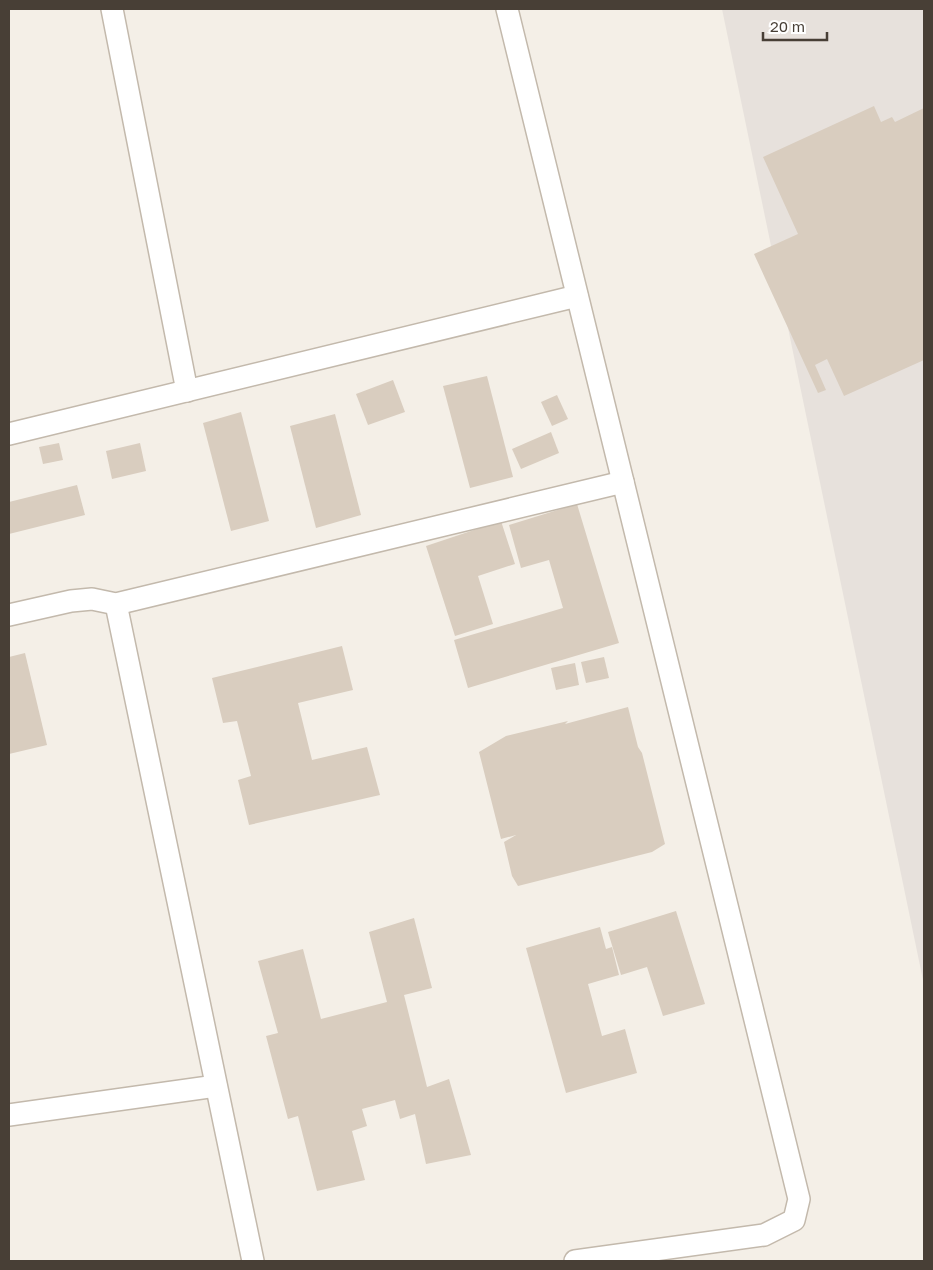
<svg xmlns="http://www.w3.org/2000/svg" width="933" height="1270" font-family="'Golos Text',sans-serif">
	<rect width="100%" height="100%" fill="#f4efe7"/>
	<!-- industrial -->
	<path fill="#e7e1dc" d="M722,9H924V985Z"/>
	<!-- building -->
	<g fill="#d9cdbf">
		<path d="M874,106L881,122L892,117L895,122L924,108V360L844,396L827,359L815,365L826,390L818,393L754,254L798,234L763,157Z"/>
		<path d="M487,376L513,477L470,488L443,386Z"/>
		<path d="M393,380L405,412L368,425L356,394Z"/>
		<path d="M557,395L568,419L552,426L541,402Z"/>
		<path d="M241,412L269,521L231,531L203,423Z"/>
		<path d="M335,414L361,515L316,528L290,426Z"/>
		<path d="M551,432L559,453L521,469L512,449Z"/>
		<path d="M59,443L63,460L43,464L39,447Z"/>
		<path d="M140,443L146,471L112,479L106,451Z"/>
		<path d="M77,485L85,515L9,534V502Z"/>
		<path d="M577,504L619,643L468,688L454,640L563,608L549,560L521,568L509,525Z"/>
		<path d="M501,521L515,564L478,576L493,624L455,636L426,546Z"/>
		<path d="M342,646L353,690L298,703L312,760L367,747L380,795L249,825L238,780L251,776L237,721L223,723L212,678Z"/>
		<path d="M25,653L47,745L9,754V657Z"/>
		<path d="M604,657L609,678L586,683L581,662Z"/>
		<path d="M575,663L579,685L556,690L551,668Z"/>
		<path d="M628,707L638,747L642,753L665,844L652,852L518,886L512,876L504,842L516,835L501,839L479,752L506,736L568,721L565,724Z"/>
		<path d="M676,911L705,1004L663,1016L647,967L621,975L608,932Z"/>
		<path d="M414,918L432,988L404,995L427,1087L449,1079L471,1155L426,1164L415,1114L400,1119L395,1100L362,1109L367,1126L352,1131L365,1180L317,1191L298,1116L288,1119L266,1036L278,1033L258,961L303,949L321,1019L387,1002L369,932Z"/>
		<path d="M600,927L606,949L612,947L619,975L588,984L602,1036L625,1029L637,1073L566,1093L526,948Z"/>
	</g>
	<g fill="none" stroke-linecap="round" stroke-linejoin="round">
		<defs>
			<g id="minor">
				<path d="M112,9L187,391"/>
				<path d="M507,9L799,1199L794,1220L764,1235L575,1261"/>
				<path d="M9,434L577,296"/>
				<path d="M116,604L253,1261"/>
				<path d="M9,615L71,601L92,599L116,604L623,482"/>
				<path d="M9,1115L216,1086"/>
			</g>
		</defs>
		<!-- minor casing -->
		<use href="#minor" stroke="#c3b9ac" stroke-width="24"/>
		<!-- minor -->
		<use href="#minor" stroke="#fff" stroke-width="21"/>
	</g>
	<!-- border -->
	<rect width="933" height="1270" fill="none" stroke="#483f36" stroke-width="20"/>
	<!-- scale -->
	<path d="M763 32v8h64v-8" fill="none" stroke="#483f36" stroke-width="2.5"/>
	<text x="770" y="32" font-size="15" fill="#483f36" stroke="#ffffff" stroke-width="4" paint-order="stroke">20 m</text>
</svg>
